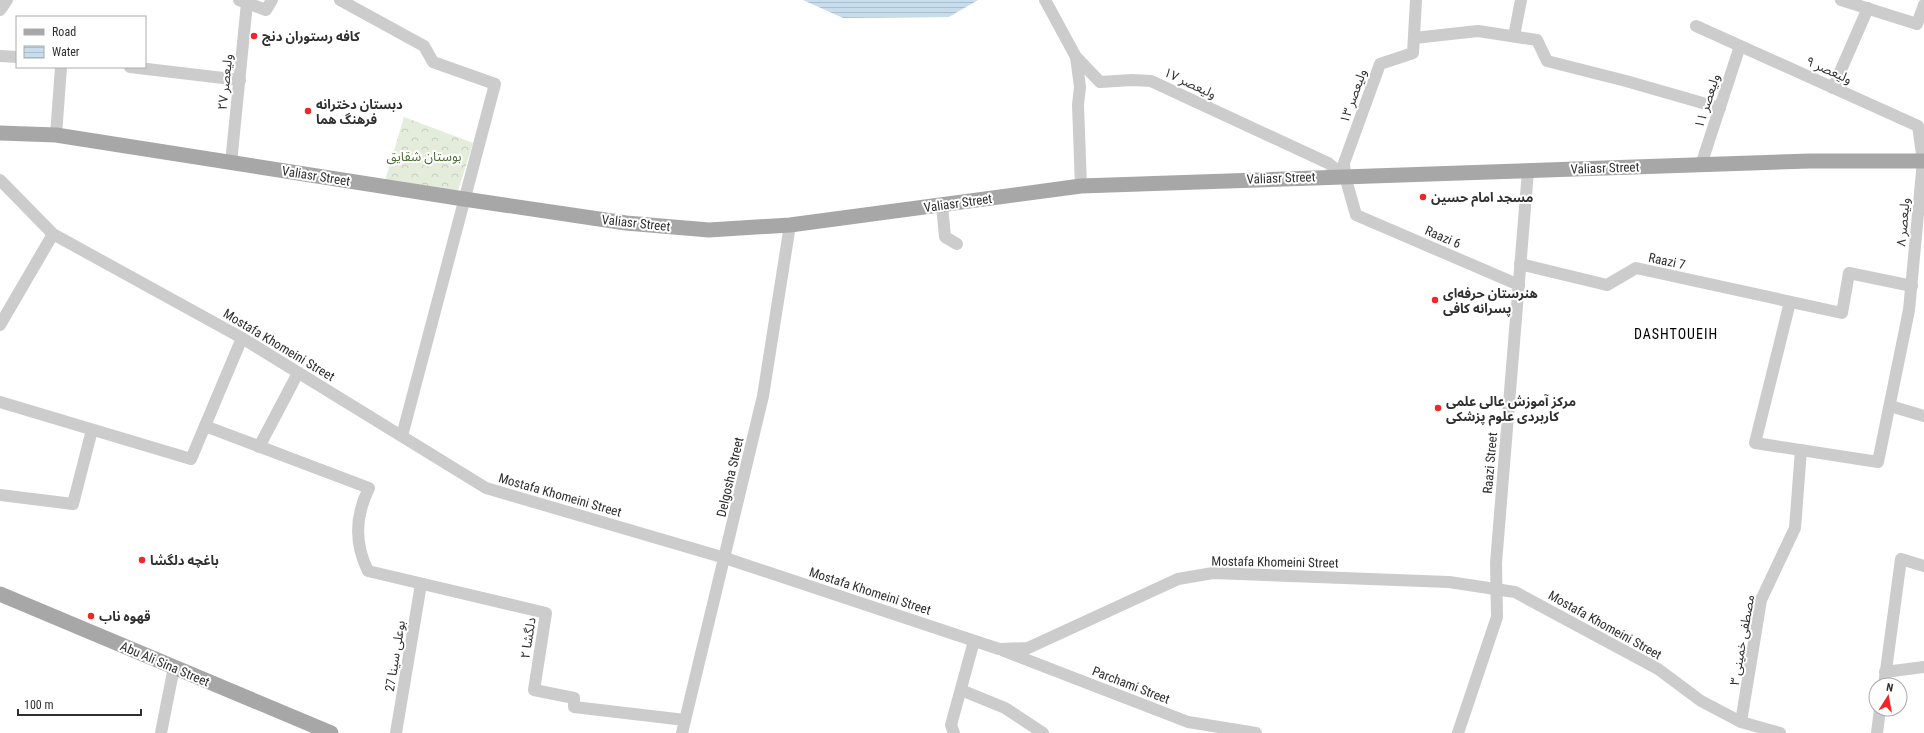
<svg xmlns="http://www.w3.org/2000/svg" width="1924" height="733" font-family="'Roboto Condensed','Noto Sans Arabic',sans-serif">
	<defs>
		<pattern id="forest-crowns" width="20" height="18" patternUnits="userSpaceOnUse"><rect width="20" height="18" fill="#e4eddc"/><path d="M2 6a3 3 0 1 1 6 0M12 15a3 3 0 1 1 6 0" fill="none" stroke="#c4ccbd"/></pattern>
		<pattern id="water-rules" width="6" height="5" patternUnits="userSpaceOnUse"><rect width="6" height="5" fill="#c7ddee"/><path d="M0 2.5h6" fill="none" stroke="#abbecc"/></pattern>
	</defs>
	<rect width="100%" height="100%" fill="#fff"/>
	<!-- forest -->
	<path fill="url(#forest-crowns)" d="M404,117L473,143L458,191L385,181Z"/>
	<!-- water -->
	<path fill="url(#water-rules)" d="M803,0H978L949,17L843,18Z"/>
	<g fill="none" stroke-linecap="round" stroke-linejoin="round">
		<!-- minor -->
		<g stroke="#ccc" stroke-width="12">
			<path d="M239,0L266,10L272,0"/>
			<path d="M340,0L424,46L433,62L495,84L402,436"/>
			<path d="M1045,0L1076,57"/>
			<path d="M1416,0L1413,53L1380,64L1344,163L1345,176L1356,215L1519,285"/>
			<path d="M1841,0L1917,24L1924,5"/>
			<path d="M0,10L7,0"/>
			<path d="M1696,26L1918,126L1923,161L1909,310L1878,462L1755,443L1790,302"/>
			<path d="M1514,36L1521,0"/>
			<path d="M1414,38L1478,31L1537,40L1547,61L1626,81L1720,108"/>
			<path d="M0,56L17,57"/>
			<path d="M130,67L240,80"/>
			<path d="M1833,88L1868,8"/>
			<path d="M56,135L61,67"/>
			<path d="M231,163L247,3"/>
			<path d="M1701,165L1740,46"/>
			<path d="M0,180L53,234L242,338L486,488L725,558L999,649L1028,648L1178,579L1213,573L1449,582L1515,592L1658,669L1701,701L1741,722L1780,733"/>
			<path d="M1081,186L1078,105L1080,87L1076,57L1100,82L1132,80L1151,81L1328,163L1345,176"/>
			<path d="M942,205L945,237L957,244"/>
			<path d="M1520,264L1607,285L1636,268L1842,313L1849,273L1912,286"/>
			<path d="M0,325L53,234"/>
			<path d="M0,402L191,459L242,338"/>
			<path d="M1890,406L1924,416"/>
			<path d="M205,426L369,488C355,516 354,543 368,571L546,613L534,690L574,698V707L685,720"/>
			<path d="M259,447L298,373"/>
			<path d="M0,495L73,504L92,430"/>
			<path d="M1004,651L1188,722L1256,733"/>
			<path d="M1885,672L1924,667"/>
			<path d="M1884,685L1901,559L1924,566"/>
			<path d="M961,690L1005,708L1043,733"/>
			<path d="M1741,722L1761,600L1795,528L1801,450"/>
			<path d="M161,733L174,667"/>
			<path d="M396,733L421,584"/>
			<path d="M682,733L763,396L790,225"/>
			<path d="M954,733L951,725L974,641"/>
			<path d="M1458,733L1497,617L1496,563L1528,171"/>
			<path d="M1877,733L1880,709"/>
		</g>
		<!-- major -->
		<g stroke="#a7a7a7" stroke-width="15">
			<path d="M0,133L56,135L464,199L626,223L709,230L790,225L1081,186L1810,161H1924"/>
			<path d="M0,594L331,733"/>
		</g>
	</g>
	<!-- markers -->
	<g fill="#f12629" stroke="#fff" stroke-width="1.5">
		<circle cx="254" cy="36" r="4"/>
		<circle cx="308" cy="111" r="4"/>
		<circle cx="1423" cy="197" r="4"/>
		<circle cx="1435" cy="300" r="4"/>
		<circle cx="1438" cy="408" r="4"/>
		<circle cx="142" cy="560" r="4"/>
		<circle cx="91" cy="616" r="4"/>
	</g>
	<g text-anchor="middle" dominant-baseline="central" stroke-width="4" stroke-linejoin="round" paint-order="stroke">
		<!-- poi labels -->
		<g font-size="13" font-weight="bold" fill="#2f2f2f" stroke="#fff" text-anchor="start">
			<text x="262" y="36">کافه رستوران دنج</text>
			<text x="316" y="104">دبستان دخترانه<tspan x="316" dy="15">فرهنگ هما</tspan></text>
			<text x="1431" y="197">مسجد امام حسین</text>
			<text x="1443" y="293">هنرستان حرفه‌ای<tspan x="1443" dy="15">پسرانه کافی</tspan></text>
			<text x="1446" y="401">مرکز آموزش عالی علمی<tspan x="1446" dy="15">کاربردی علوم پزشکی</tspan></text>
			<text x="150" y="560">باغچه دلگشا</text>
			<text x="99" y="616">قهوه ناب</text>
		</g>
		<!-- street labels -->
		<g font-size="13" fill="#2f2f2f" stroke="#fff">
			<text transform="translate(1829 70) rotate(24)">ولیعصر ۹</text>
			<text transform="translate(225 82) rotate(-84)">ولیعصر ۲۷</text>
			<text transform="translate(1190 83) rotate(25)">ولیعصر ۱۷</text>
			<text transform="translate(1353 96) rotate(-70)">ولیعصر ۱۳</text>
			<text transform="translate(1707 101) rotate(-72)">ولیعصر ۱۱</text>
			<text transform="translate(1605 168) rotate(-2)">Valiasr Street</text>
			<text transform="translate(316 176) rotate(9)">Valiasr Street</text>
			<text transform="translate(1281 178) rotate(-2)">Valiasr Street</text>
			<text transform="translate(958 203) rotate(-8)">Valiasr Street</text>
			<text transform="translate(1903 222) rotate(-85)">ولیعصر ۸</text>
			<text transform="translate(636 223) rotate(6)">Valiasr Street</text>
			<text transform="translate(1443 237) rotate(23)">Raazi 6</text>
			<text transform="translate(1667 261) rotate(12)">Raazi 7</text>
			<text transform="translate(279 345) rotate(31)">Mostafa Khomeini Street</text>
			<text transform="translate(1490 463) rotate(-85)">Raazi Street</text>
			<text transform="translate(730 477) rotate(-77)">Delgosha Street</text>
			<text transform="translate(560 495) rotate(16)">Mostafa Khomeini Street</text>
			<text transform="translate(1275 562) rotate(1)">Mostafa Khomeini Street</text>
			<text transform="translate(870 591) rotate(18)">Mostafa Khomeini Street</text>
			<text transform="translate(1605 625) rotate(29)">Mostafa Khomeini Street</text>
			<text transform="translate(528 638) rotate(-81)">دلگشا ۲</text>
			<text transform="translate(1742 640) rotate(-80)">مصطفی خمینی ۳</text>
			<text transform="translate(395 656) rotate(-81)">بوعلی سینا 27</text>
			<text transform="translate(165 664) rotate(23)">Abu Ali Sina Street</text>
			<text transform="translate(1131 685) rotate(21)">Parchami Street</text>
		</g>
		<!-- park labels -->
		<g font-size="13" fill="#4f6e39" stroke="#fff">
			<text x="424" y="156">بوستان شقایق</text>
		</g>
		<!-- neighbourhood labels -->
		<g font-size="14" letter-spacing="1" fill="#000" stroke="#fff">
			<text x="1676" y="334">DASHTOUEIH</text>
		</g>
	</g>
	<!-- legend -->
	<rect x="16" y="16" width="130" height="52" fill="#ffffff" stroke="#acacac"/>
	<rect x="24" y="29" width="20" height="6" fill="#a7a7a7" stroke="#acacac"/>
	<text x="52" y="36" font-size="12" fill="#2f2f2f">Road</text>
	<rect x="24" y="46" width="20" height="12" fill="url(#water-rules)" stroke="#acacac"/>
	<text x="52" y="56" font-size="12" fill="#2f2f2f">Water</text>
	<!-- north arrow -->
	<g transform="translate(1888 697) rotate(11)"><circle r="19" fill="#ffffff" stroke="#acacac"/>
	<path d="M0-3L7 15L0 10L-7 15Z" fill="#f12629"/>
	<text y="-6" font-size="11" font-weight="bold" text-anchor="middle" fill="#2f2f2f">N</text>
	</g>
	<!-- scale -->
	<path d="M18 709v6h123v-6" fill="none" stroke="#2f2f2f" stroke-width="2"/>
	<text x="24" y="709" font-size="12" fill="#2f2f2f" stroke="#ffffff" stroke-width="3" paint-order="stroke">100 m</text>
</svg>
